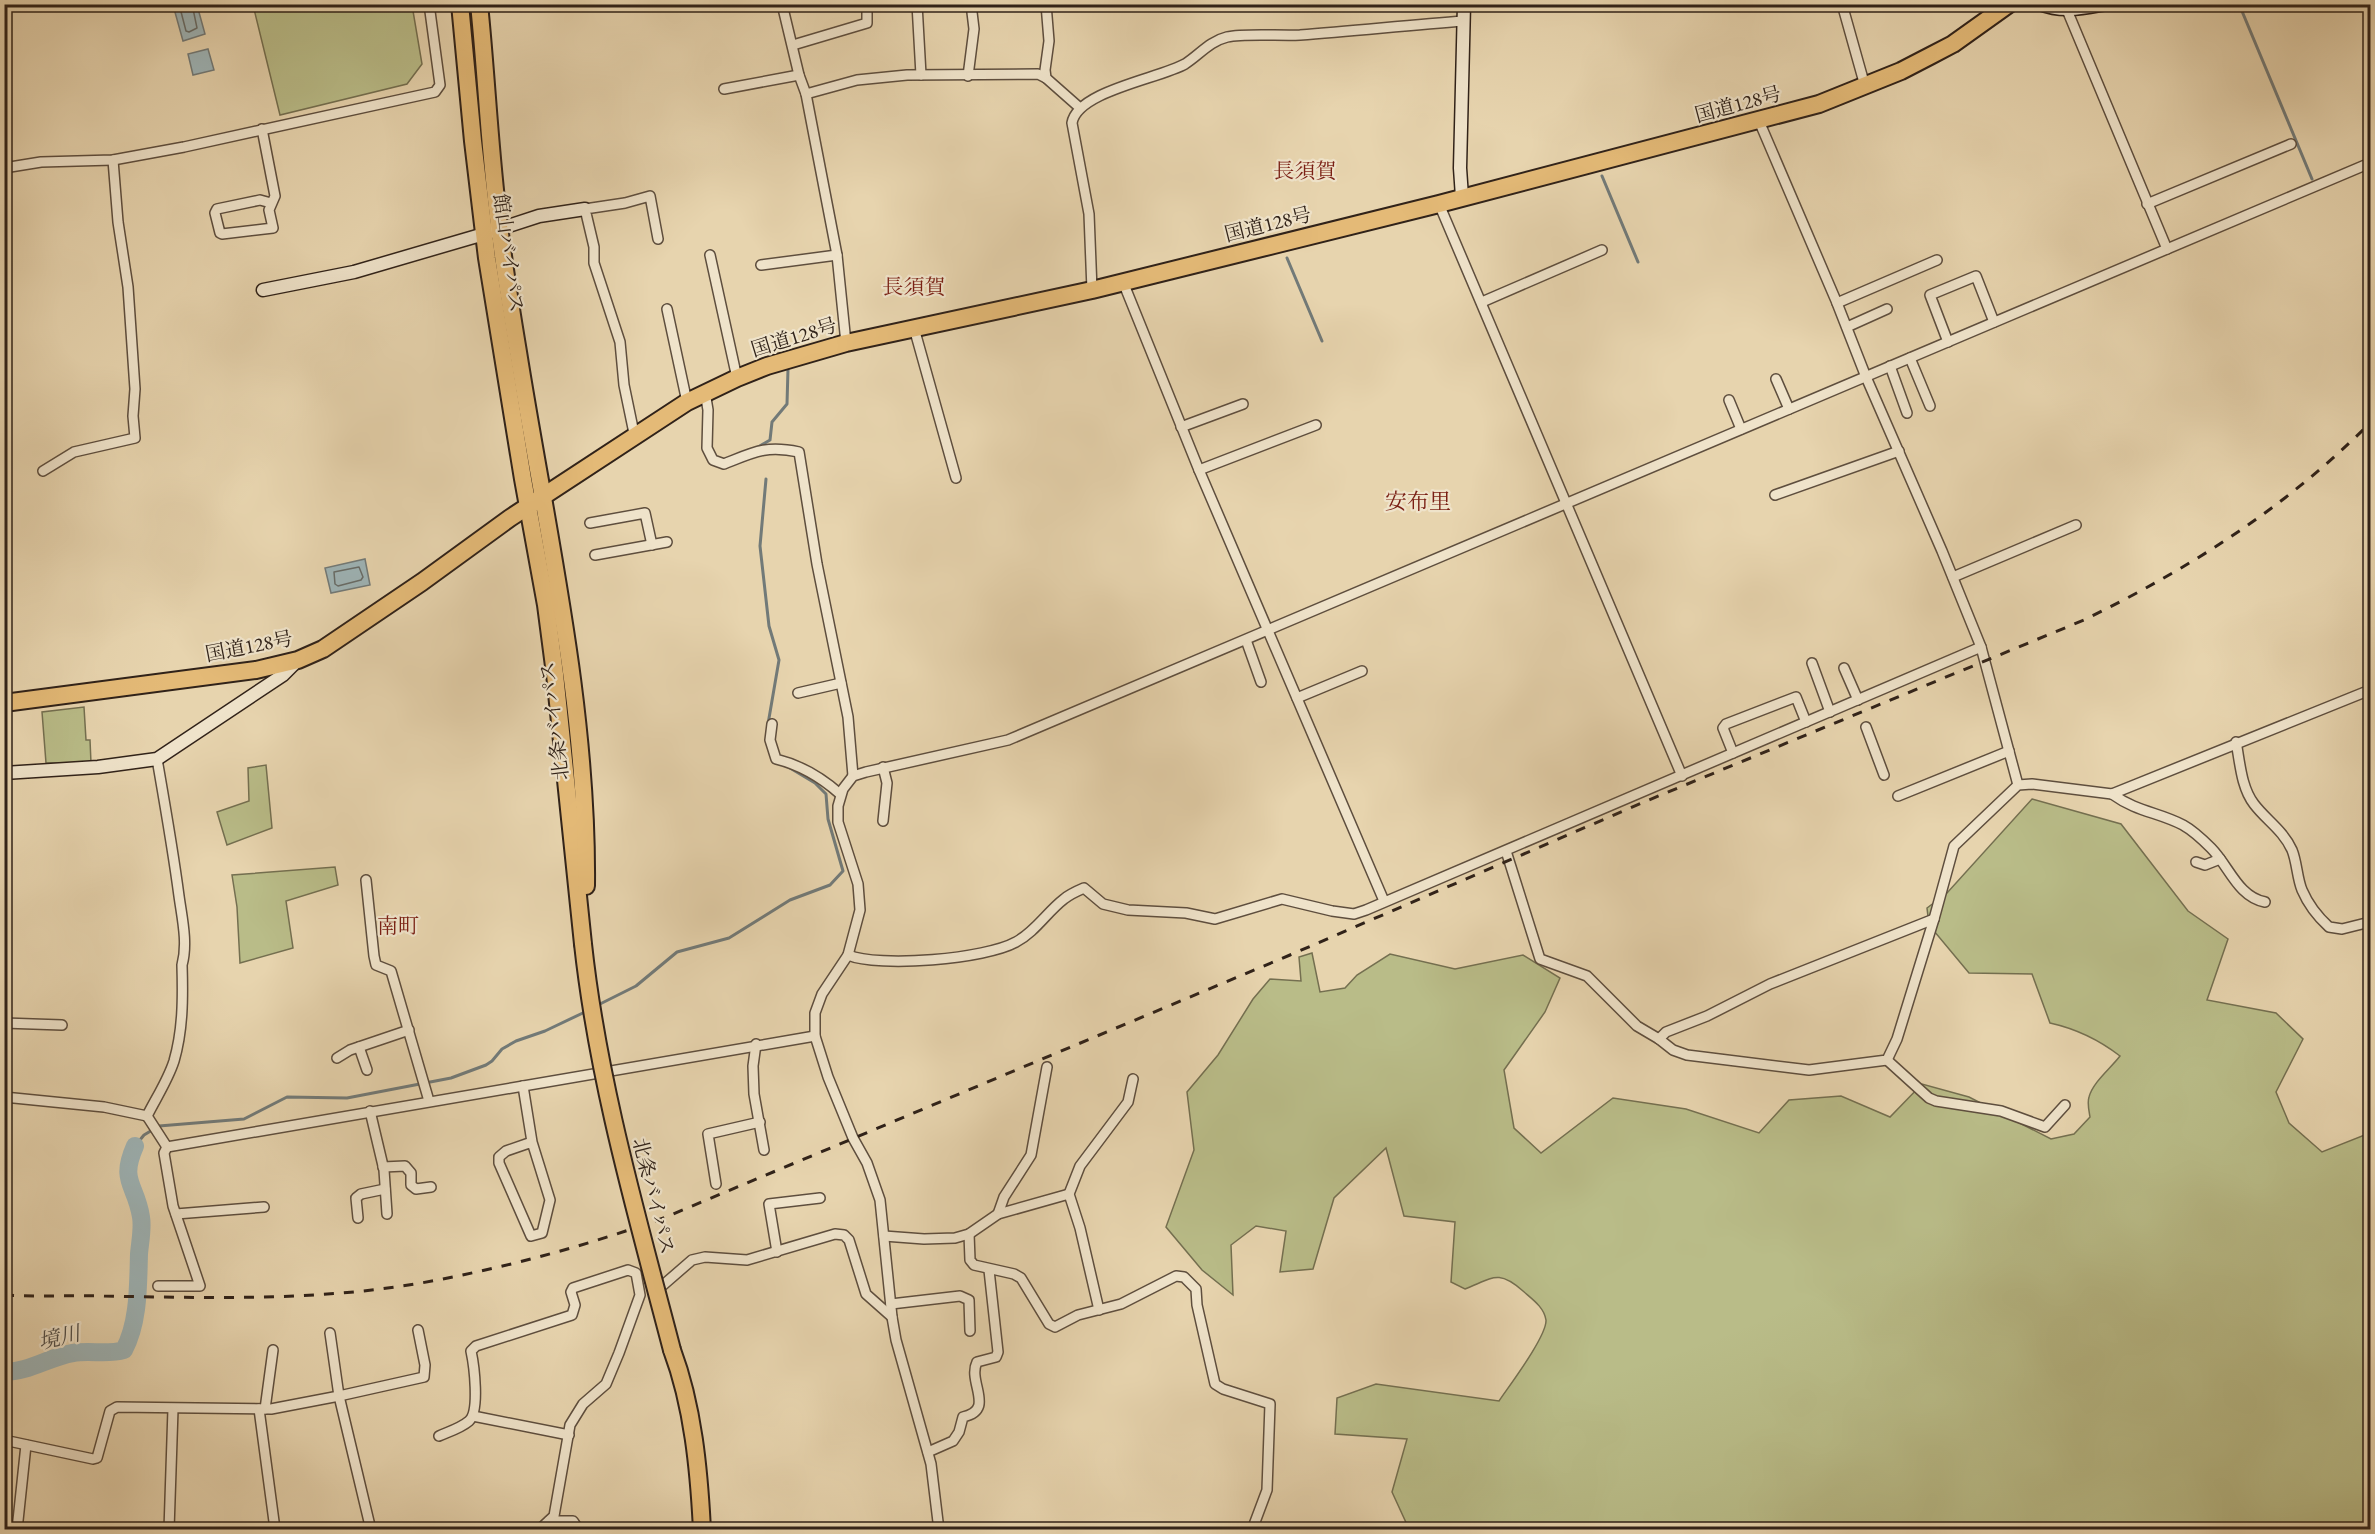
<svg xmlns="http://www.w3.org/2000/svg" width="2375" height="1534" font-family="'EB Garamond','Noto Serif JP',serif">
	<rect width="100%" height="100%" fill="#e7d4ae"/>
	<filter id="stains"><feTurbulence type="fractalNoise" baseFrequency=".00333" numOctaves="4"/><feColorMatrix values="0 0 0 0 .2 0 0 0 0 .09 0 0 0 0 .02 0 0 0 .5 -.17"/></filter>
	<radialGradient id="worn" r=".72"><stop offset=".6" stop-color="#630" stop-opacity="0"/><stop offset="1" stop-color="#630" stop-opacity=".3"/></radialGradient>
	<!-- green -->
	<g fill="#b9bc88" stroke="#746f50" stroke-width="1.5">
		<path d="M253,5H412L422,64L407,84L280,115Z"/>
		<path d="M84,707L86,740H90L91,763H46L42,712Z"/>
		<path d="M266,765L272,828L227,845L217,812L249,801L248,768Z"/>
		<path d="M2032,799L2121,824L2188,911L2228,939L2207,1000L2276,1013L2303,1039L2276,1092L2289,1123L2322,1152L2367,1134L2370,1161V1529H1409L1392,1492L1407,1439L1335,1434L1337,1398L1376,1384L1499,1401C1509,1386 1547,1336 1546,1320C1544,1307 1532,1299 1523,1291C1498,1269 1493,1278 1465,1289L1451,1282L1455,1222L1404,1216L1386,1148L1334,1198L1313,1269L1280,1272L1286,1231L1256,1226L1231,1245L1233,1295L1202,1270L1166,1227L1194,1150L1187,1092L1218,1055L1253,999L1270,979L1301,981L1299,957L1312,953L1320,992L1345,988L1357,975L1390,954L1455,969L1523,955L1560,978L1545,1012L1504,1070L1514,1128L1541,1153L1613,1098L1686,1109L1759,1133L1789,1100L1841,1096L1890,1117L1922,1084L1969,1097L2051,1139L2074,1134L2090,1117C2089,1111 2087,1103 2089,1097C2093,1082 2111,1068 2120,1056C2098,1039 2077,1029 2050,1023L2032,974L1969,973L1929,925L1927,908L1947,893Z"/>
		<path d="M335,867L338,885L286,901L293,948L240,963L237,907L232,875Z"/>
	</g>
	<!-- water -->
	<g fill="#9eb5b8" stroke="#727a78" stroke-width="1.5">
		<path d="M173,5H197L205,34L183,41Z"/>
		<path d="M208,49L214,70L193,75L188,54Z"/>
		<path d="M365,559L370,585L331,593L325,568Z"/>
	</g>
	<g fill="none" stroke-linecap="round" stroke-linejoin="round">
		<!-- shore -->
		<g stroke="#676c68" stroke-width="1.5">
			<path d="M179,4L186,31L189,32L197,28L192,4"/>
			<path d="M359,567L363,577L361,580L338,586L335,584L334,572Z"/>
		</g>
		<!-- stream -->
		<g stroke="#727a78" stroke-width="3">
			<path d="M2239,4L2312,179"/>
			<path d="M1602,176L1638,262"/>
			<path d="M1287,258L1322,341"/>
			<path d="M758,447L770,440L772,422L787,404L788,369"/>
			<path d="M766,479L760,546L769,626L779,660L768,724"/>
			<path d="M767,742L772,758"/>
			<path d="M598,1005L636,986L677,952L729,938L790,900L830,885L843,871L828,819L826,794L815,783L790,768"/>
			<path d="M135,1146L144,1135L159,1126L244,1119L287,1097L347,1098L451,1078L486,1065L492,1061L502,1049L516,1041L545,1031L587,1011"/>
		</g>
		<!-- river -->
		<path stroke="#9eb5b8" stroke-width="18" d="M4,1372C29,1372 49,1357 73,1353C90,1350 108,1355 124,1350C139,1322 138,1285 139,1254C140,1242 143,1228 141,1217C136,1184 119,1182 135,1146"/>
		<defs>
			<g id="street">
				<path d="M782,4L799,75L806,94L837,255L846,343"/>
				<path d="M917,4L921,75"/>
				<path d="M1046,4L1049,41L1045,70L1046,78L1080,108"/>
				<path d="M1842,4L1865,86"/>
				<path d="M2067,10L2167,249"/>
				<path d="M793,45L867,23V4"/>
				<path d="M968,76L974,29L971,4"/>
				<path d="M724,89L799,75"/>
				<path d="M806,94L857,80L907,75L1038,74L1046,78"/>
				<path d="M1759,121L1837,303L1866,377L1942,551L1981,647L2018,785"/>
				<path d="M262,129L275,196L269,210L273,228L222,234L220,233L215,213L217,209L260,200L271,203"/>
				<path d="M4,168L41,162L113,160L184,147L435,92L440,85L429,4"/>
				<path d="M1439,204L1682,776"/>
				<path d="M2147,204L2291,144"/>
				<path d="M710,255L737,378"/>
				<path d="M761,265L837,255"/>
				<path d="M1123,282L1199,470L1384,901"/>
				<path d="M1092,290L1089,214L1072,123C1077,91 1161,78 1185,64C1199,55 1210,41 1227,37C1244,33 1280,36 1300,35C1355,31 1409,25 1464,21"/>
				<path d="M1482,302L1602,250"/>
				<path d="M1837,303L1937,260"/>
				<path d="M667,309L687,402"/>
				<path d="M1847,327L1887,309"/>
				<path d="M914,328L956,478"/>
				<path d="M1948,342L1930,295L1976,276L1994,322"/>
				<path d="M1910,358L1930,406"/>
				<path d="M1890,366L1907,413"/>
				<path d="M1776,379L1789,409"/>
				<path d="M705,392L708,410L707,448L713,460L724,464C754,452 766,445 799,452L817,564L848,717L853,776"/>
				<path d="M1729,400L1741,429"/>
				<path d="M1181,427L1243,404"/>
				<path d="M635,438L624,385L620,342L594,263V247L585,209L625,203L650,196L658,239"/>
				<path d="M1199,470L1316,425"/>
				<path d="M43,471L74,452L135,438L133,416L135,389L128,287L118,222L113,160"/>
				<path d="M1775,495L1899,451"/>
				<path d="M590,523L645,513L652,545"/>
				<path d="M595,555L667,542"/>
				<path d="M1953,577L2076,525"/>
				<path d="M1246,640L1261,682"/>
				<path d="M1812,663L1830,712"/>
				<path d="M1844,668L1858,700"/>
				<path d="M798,693L841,683"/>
				<path d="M1297,698L1362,671"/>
				<path d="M772,724L770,740L776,759C800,765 822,778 840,794"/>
				<path d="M1866,727L1884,775"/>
				<path d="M2236,742C2240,762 2241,787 2254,804C2266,820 2283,830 2292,850C2297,862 2297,878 2302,890C2308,904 2318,917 2329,927L2342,929L2370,922"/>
				<path d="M1733,753L1723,728L1726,724L1796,697L1806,722"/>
				<path d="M2112,794C2137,812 2158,812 2183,825C2192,830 2204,841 2211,848C2229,866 2238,897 2265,902"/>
				<path d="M1898,796L2009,751"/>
				<path d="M883,821L887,783L883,767"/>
				<path d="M1506,851L1540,959L1587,976L1637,1026L1659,1039L1673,1050L1687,1055L1809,1070L1887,1060L1897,1039L1934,919L1954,846L2018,785L2032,784L2112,794L2370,690"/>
				<path d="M2196,862L2205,865L2220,859"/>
				<path d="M366,880L374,956L376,965L391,971L429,1101"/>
				<path d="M848,955C879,968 986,959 1016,942C1035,932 1047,912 1064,899C1070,894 1077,891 1084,888L1103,904L1128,910L1186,913L1215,919L1282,899L1332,911L1354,914L1366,910L1981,647"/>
				<path d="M4,1023L62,1025"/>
				<path d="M1659,1039L1666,1032L1707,1016L1770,984L1934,919"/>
				<path d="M756,1044L753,1066L754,1094L764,1150"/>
				<path d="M359,1047L367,1070"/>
				<path d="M337,1058L350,1050L409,1030"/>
				<path d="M1887,1060L1929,1098L1936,1101L2001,1111L2045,1127L2065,1105"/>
				<path d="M523,1086L532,1142L550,1200L542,1233L531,1236L499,1163V1157L506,1151L532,1142"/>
				<path d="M4,1097L104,1107L147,1116"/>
				<path d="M370,1111L384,1170L387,1214"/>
				<path d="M147,1116C156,1098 168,1080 174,1061C183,1030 183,998 182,965C188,943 182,918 179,896C173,850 165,805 157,759"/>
				<path d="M147,1116L167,1147"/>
				<path d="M167,1147L815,1036"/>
				<path d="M383,1167L405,1166L411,1173V1185L416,1189L431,1187"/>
				<path d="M716,1184L708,1134L760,1122"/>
				<path d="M176,1214L264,1207"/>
				<path d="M998,1214L1004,1197L1031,1155L1047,1067"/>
				<path d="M358,1218L356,1198L361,1194L385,1189"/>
				<path d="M969,1234L970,1260L974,1265L1014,1274L1021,1278L1049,1324L1055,1327L1078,1315L1121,1304L1176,1276L1184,1277L1196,1289L1197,1305L1215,1384L1223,1389L1270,1404L1267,1490L1252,1530"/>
				<path d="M884,1236L924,1239L955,1238L969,1234L998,1214L1069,1194"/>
				<path d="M777,1252L769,1204L820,1198"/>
				<path d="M158,1286H200L173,1206L164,1153L167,1147"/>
				<path d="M653,1290L662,1286L692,1260L705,1257L747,1260L835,1234L844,1235L849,1240L866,1294L892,1317"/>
				<path d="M891,1304L960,1296L969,1300L970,1331"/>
				<path d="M1099,1310L1080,1228L1069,1194L1080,1166L1128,1102L1133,1079"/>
				<path d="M330,1333L339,1396L371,1530"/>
				<path d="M259,1409L275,1529"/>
				<path d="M265,1409L273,1350"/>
				<path d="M473,1416L569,1435"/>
				<path d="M439,1436C448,1432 461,1428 469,1421C480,1411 474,1365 471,1351L476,1346L572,1315L575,1305L571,1292L573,1288L628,1270L636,1273L640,1295L619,1353L606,1384L583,1404L570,1425L554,1516L539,1530"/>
				<path d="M4,1440L93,1459L97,1458L110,1411L117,1407L271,1409L339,1396L424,1377L425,1365L418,1330"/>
				<path d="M928,1452L953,1441L959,1432L963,1417C996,1410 967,1382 977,1362L996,1357L998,1352L989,1270"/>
				<path d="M549,1521H573L579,1530"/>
				<path d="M17,1530L26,1445"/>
				<path d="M169,1530L173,1409"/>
				<path d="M939,1530L931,1464L896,1340L892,1317L880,1200L867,1163L853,1138L828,1077L815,1036V1013L822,994L848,955L860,910L858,884L838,822V806L843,789L853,776L866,772L1008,740L2370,163"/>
			</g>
			<g id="secondary">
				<path d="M2040,4C2062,13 2083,8 2106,4"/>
				<path d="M1462,197L1460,168L1464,4"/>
				<path d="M263,290L354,272L484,234L539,216L585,209"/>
				<path d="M4,773L98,767L157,759L283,675L298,660"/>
			</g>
			<g id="highway">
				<path d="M460,4L473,141L487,258L523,479L546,605L555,674L583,944"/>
				<path d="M479,4C486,72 489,140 497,208C502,256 510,304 518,352C546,529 588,706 586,886"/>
				<path d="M4,703L256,670L298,660L323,649L422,582L510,518L687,402L737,378L767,366L846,343L1092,290L1439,204L1819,104L1901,71L1930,56L1953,44L2009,4"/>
				<path d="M672,1350C693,1406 699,1470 702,1530"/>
			</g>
		</defs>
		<!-- street casing -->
		<use href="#street" stroke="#5e4e3e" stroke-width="12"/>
		<!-- secondary casing -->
		<use href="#secondary" stroke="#302219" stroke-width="15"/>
		<!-- highway casing -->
		<use href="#highway" stroke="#302219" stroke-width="20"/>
		<!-- street -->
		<use href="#street" stroke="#efe3ca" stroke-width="9"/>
		<!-- secondary -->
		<use href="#secondary" stroke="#efe3ca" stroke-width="12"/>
		<!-- highway -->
		<use href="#highway" stroke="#e4ba77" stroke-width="16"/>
		<!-- rail -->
		<path stroke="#302219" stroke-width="3" stroke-dasharray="10 10" stroke-linecap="butt" d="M4,1295C38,1297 71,1295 104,1296C210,1298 317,1301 421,1283C505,1268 586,1246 666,1217L1290,955L1644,802L2084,620C2192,567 2285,508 2370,423"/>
		<defs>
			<path id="highway-bridge" d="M583,944C598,1082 637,1216 672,1350"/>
		</defs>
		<!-- highway-bridge casing -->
		<use href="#highway-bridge" stroke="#302219" stroke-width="20" stroke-linecap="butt"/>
		<!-- highway-bridge -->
		<use href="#highway-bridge" stroke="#e4ba77" stroke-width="16"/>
	</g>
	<g text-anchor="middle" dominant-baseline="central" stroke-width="4.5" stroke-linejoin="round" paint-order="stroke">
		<!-- street labels -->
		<g font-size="20" fill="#302219" stroke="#efe3ca">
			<text transform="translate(1738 104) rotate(-15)">国道128号</text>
			<text transform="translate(1268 224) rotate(-14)">国道128号</text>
			<text transform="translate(509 253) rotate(82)">館山バイパス</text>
			<text transform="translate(794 337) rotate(-17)">国道128号</text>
			<text transform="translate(249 646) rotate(-11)">国道128号</text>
			<text transform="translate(554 721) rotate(-97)">北条バイパス</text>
			<text transform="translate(654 1196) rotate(76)">北条バイパス</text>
		</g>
		<!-- neighbourhood labels -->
		<g font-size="21" fill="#7a1f14" stroke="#efe3ca">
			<text x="1305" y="170">長須賀</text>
			<text x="914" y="286">長須賀</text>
			<text x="398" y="925">南町</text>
		</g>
		<!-- water labels -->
		<g font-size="21" font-style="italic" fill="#514e49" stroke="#efe3ca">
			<text transform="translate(59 1337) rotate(-13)">境川</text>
		</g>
		<!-- quarter labels -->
		<g font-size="22" fill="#7a1f14" stroke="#efe3ca">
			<text x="1418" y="501">安布里</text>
		</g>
	</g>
	<!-- margin -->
	<rect width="2375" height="1534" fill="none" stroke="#e7d4ae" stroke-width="24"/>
	<rect x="6" y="6" width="2363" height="1522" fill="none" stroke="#302219" stroke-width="3"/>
	<rect x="12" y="12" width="2351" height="1510" fill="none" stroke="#302219" stroke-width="1.5"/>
	<rect width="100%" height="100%" filter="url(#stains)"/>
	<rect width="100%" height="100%" fill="url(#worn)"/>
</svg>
